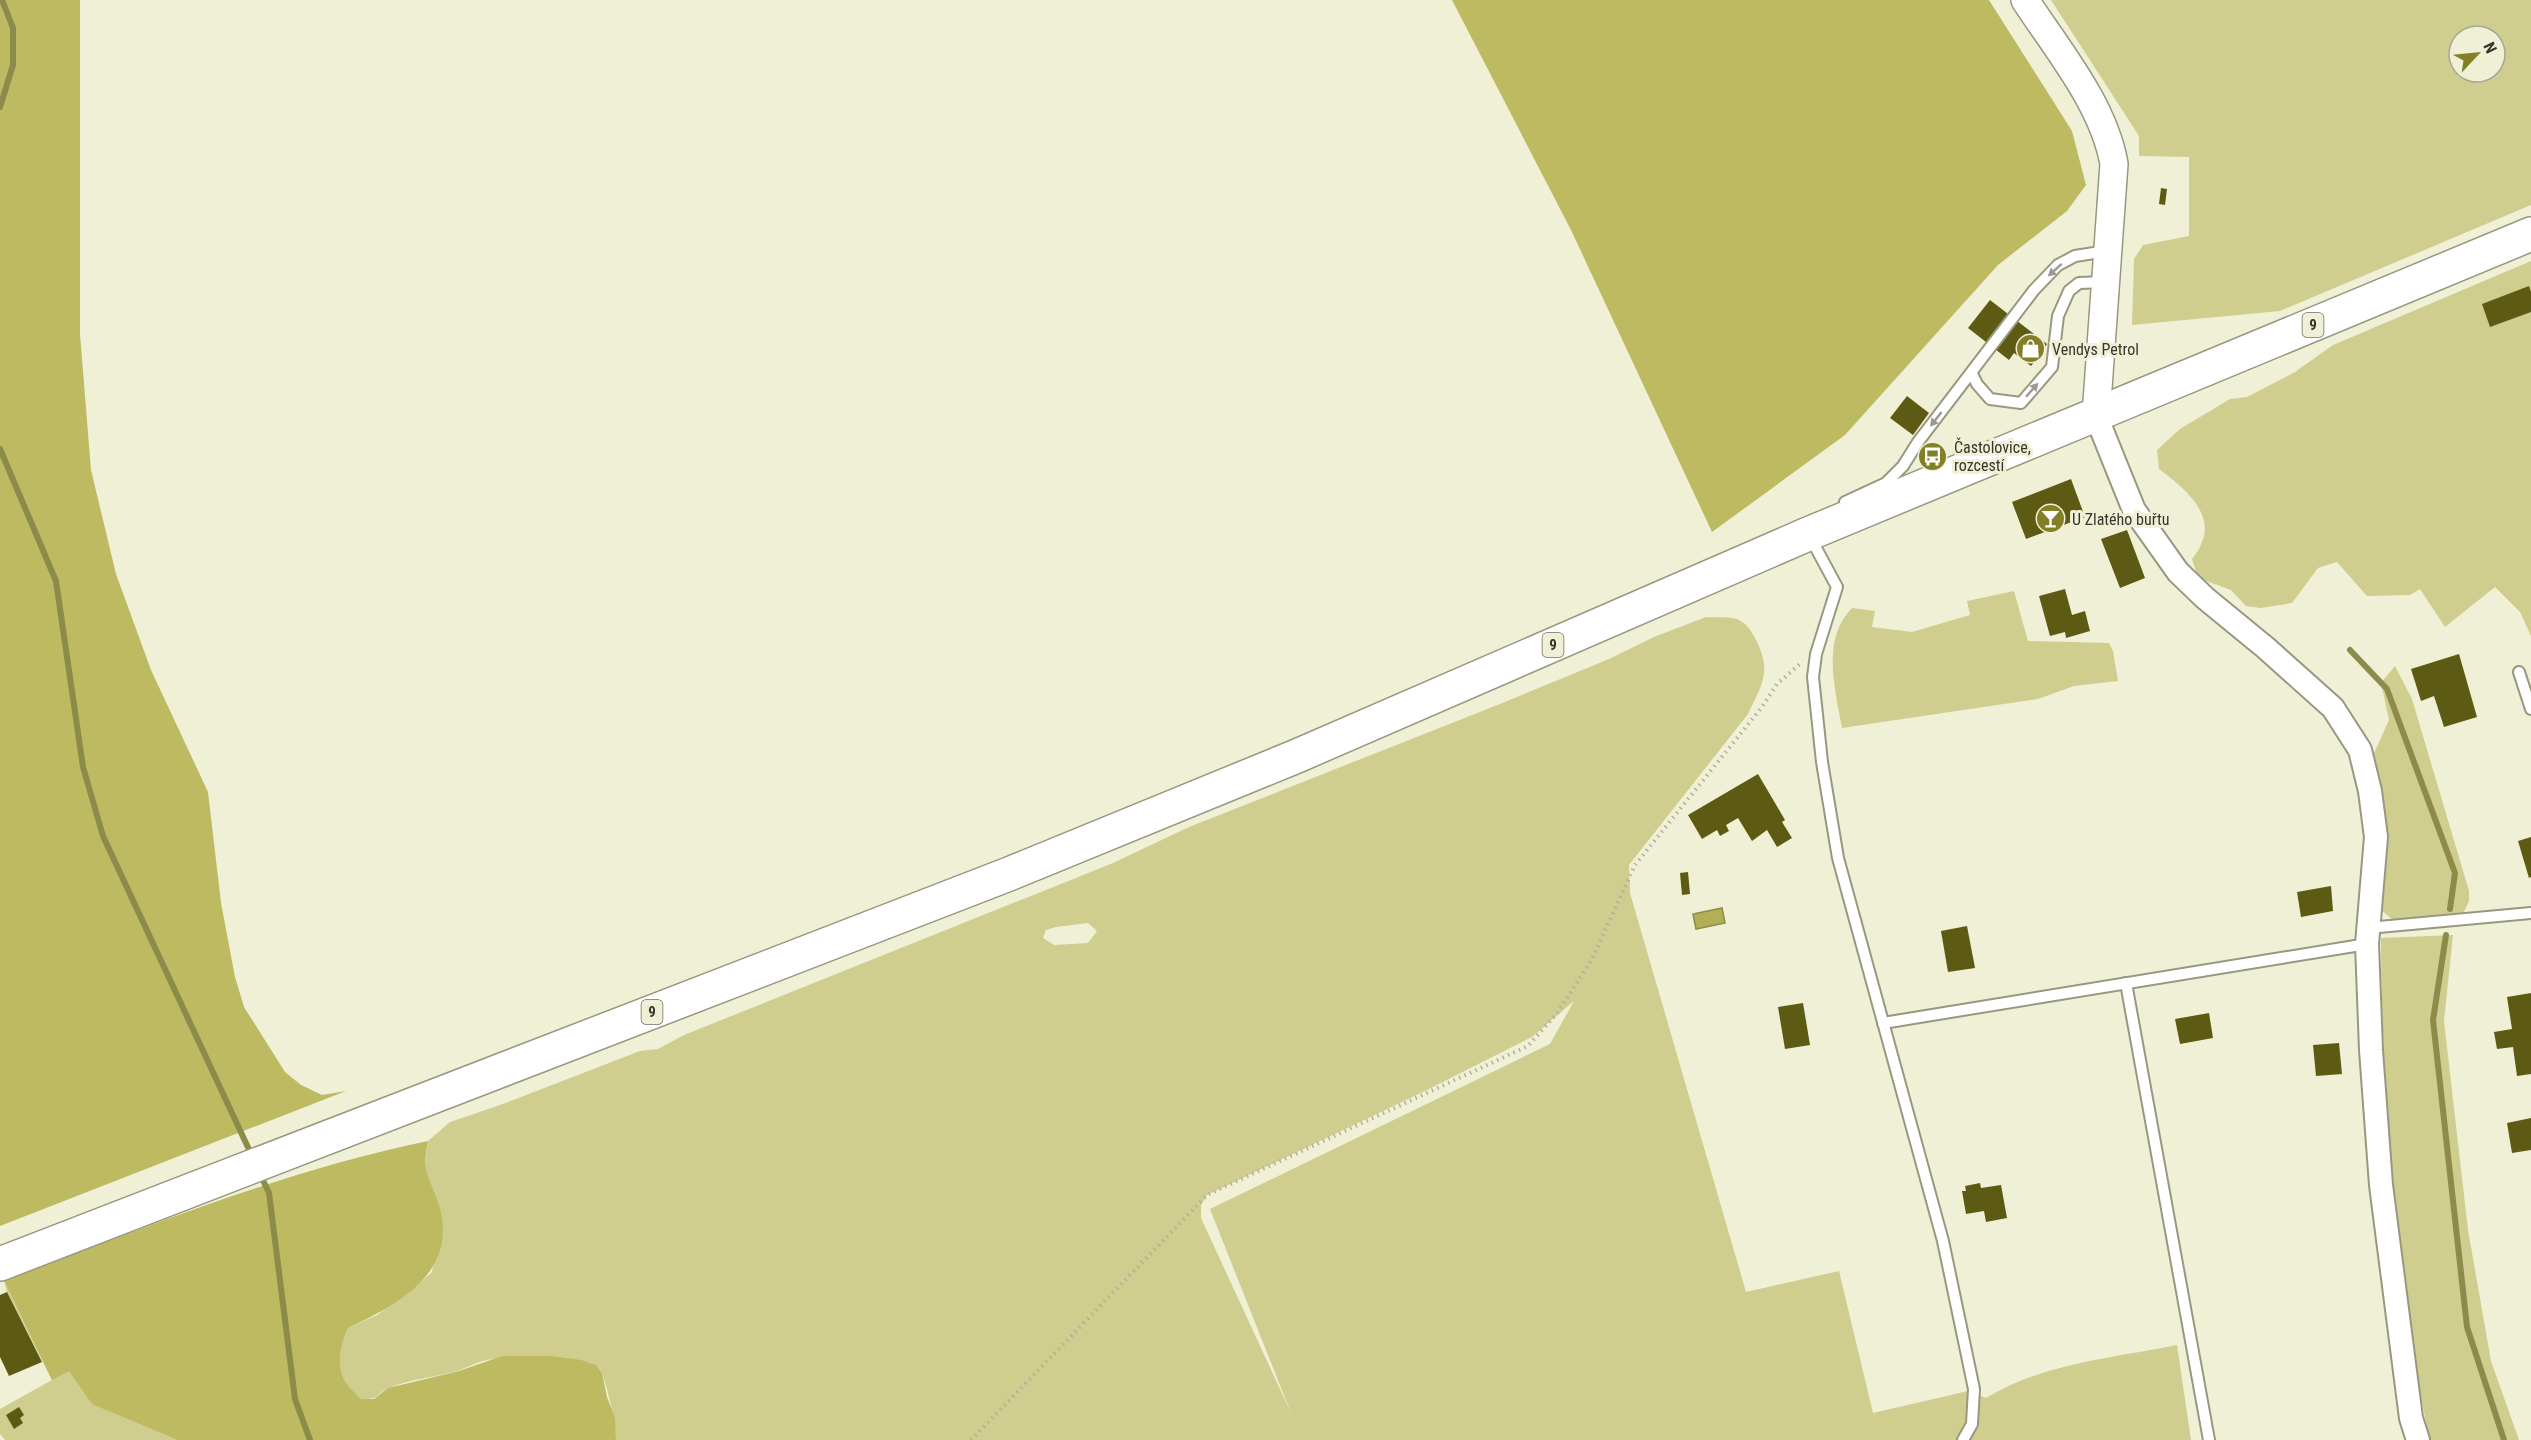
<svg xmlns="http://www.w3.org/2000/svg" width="2531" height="1440" font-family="'Roboto Condensed',sans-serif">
	<rect width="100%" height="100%" fill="#f0f0d7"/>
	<!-- green -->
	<g fill="#cfce8f" fill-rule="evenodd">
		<path d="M2051,0H2531V205L2280,311L2132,325L2134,259L2143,245L2189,236V157L2139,156V136ZM2459,36H2495V72H2459Z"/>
		<path d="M2531,261V636L2520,612L2495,587L2445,627L2420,589L2410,595L2367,596L2337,562L2318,568L2292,603L2261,608L2246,606L2231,590L2198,578L2192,559C2196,554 2200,548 2202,542C2215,511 2180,485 2159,469L2157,450L2180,429L2230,399L2247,397L2295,372L2333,345Z"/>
		<path d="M2014,591L2028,641L2109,643L2113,651L2118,681L2074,686L2038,699L1842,728C1835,689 1821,639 1852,608L1875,611L1872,627L1912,632L1970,615L1967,601Z"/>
		<path d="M1706,617C1716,618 1731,616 1739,620C1747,624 1751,631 1755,638C1772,671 1763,682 1748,714L1629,865L1630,893L1746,1292L1839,1271L1873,1413L1968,1391L1986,1398C2043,1363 2113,1358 2177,1345L2191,1440H616C617,1429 605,1371 597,1365C587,1358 500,1356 487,1360C476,1362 467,1368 457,1371C435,1377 410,1379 389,1388C375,1394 380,1400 361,1399C356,1393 348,1387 344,1381C335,1364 341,1343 348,1328L377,1315L407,1294L432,1272L442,1217L425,1167L428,1141L450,1122L500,1105L640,1051L658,1049L684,1035L1113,863L1189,827L1500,704L1609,659L1654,637ZM1088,923L1097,931L1088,943L1054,945L1043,938L1046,930L1056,927ZM1574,1001L1550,1044L1210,1209L1291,1413L1201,1218V1205L1207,1195L1427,1090L1532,1037Z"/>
		<path d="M2395,666L2412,699L2469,891V901L2463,914L2393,920L2380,909C2383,858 2390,808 2371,760L2389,720L2381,683Z"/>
		<path d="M2453,935L2444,1021L2468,1230L2491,1361L2519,1440H2430C2417,1384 2410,1326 2403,1269C2389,1159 2381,1049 2381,938Z"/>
		<path d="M209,1205L242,1440H5L0,1434V1409L52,1380L7,1292L4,1280Z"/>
	</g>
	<!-- forest -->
	<g fill="#bdba62">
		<path d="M0,0H80V334L91,470L116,574L151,670L208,792L221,903L235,977L244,1007L285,1072L301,1085L322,1095L346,1091L0,1226Z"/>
		<path d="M1452,0H1989L2072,131L2086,185L2067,211L1998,265L1845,435L1712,532L1571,230Z"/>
		<path d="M428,1141C427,1149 424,1161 426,1169C430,1185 439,1200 442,1217C451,1278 394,1306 348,1328C341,1343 336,1364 344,1380C348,1387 356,1393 361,1399H374L388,1388L459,1371L502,1356H551L581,1360L597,1365L602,1373L607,1397L615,1418L616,1440H178L92,1404L69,1371L52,1380L4,1280C143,1229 282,1171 428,1141Z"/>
	</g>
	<!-- water -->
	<path fill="#b2af57" stroke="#8d8b4a" stroke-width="1.5" d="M1722,908L1725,923L1696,929L1693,914Z"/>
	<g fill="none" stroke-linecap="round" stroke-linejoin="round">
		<!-- stream -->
		<g stroke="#8d8b4a" stroke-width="6">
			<path d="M0,107L13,65V28L2,0"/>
			<path d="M0,449L56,581L83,767L103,836L252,1156"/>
			<path d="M2350,650L2387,689L2455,873L2450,909"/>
			<path d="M2446,935L2433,1020L2467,1327L2504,1440"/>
			<path d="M260,1174L269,1193L295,1399L310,1440"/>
		</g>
	</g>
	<!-- building -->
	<g fill="#5d5a13">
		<path d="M2161,188L2167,189L2165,205L2159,204Z"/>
		<path d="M2529,286L2531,292V312L2490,327L2482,304Z"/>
		<path d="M1990,300L2047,344L2031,366L2014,353L2009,360L1968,328Z"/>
		<path d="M1907,396L1929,413L1913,435L1890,418Z"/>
		<path d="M2071,479L2085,517L2026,539L2012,502Z"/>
		<path d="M2127,530L2145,578L2120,588L2101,539Z"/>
		<path d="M2065,589L2072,615L2085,611L2090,631L2066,638L2065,632L2050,636L2039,596Z"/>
		<path d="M2459,654L2477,717L2444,727L2434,696L2421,701L2411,669Z"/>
		<path d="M1758,774L1785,820L1782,822L1792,838L1777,847L1767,830L1752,841L1738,818L1726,825L1729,831L1720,836L1717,830L1702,839L1688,815Z"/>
		<path d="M2531,837V877L2529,878L2518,841Z"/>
		<path d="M1688,872L1690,894L1682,895L1680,873Z"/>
		<path d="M2331,886L2333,911L2301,917L2297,892Z"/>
		<path d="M1967,926L1975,968L1948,972L1941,931Z"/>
		<path d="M2531,993V1074L2517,1076L2513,1047L2497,1049L2494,1032L2512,1029L2507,997Z"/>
		<path d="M1803,1003L1810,1045L1785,1049L1778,1007Z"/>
		<path d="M2209,1013L2213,1038L2180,1044L2175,1019Z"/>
		<path d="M2339,1043L2342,1074L2316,1076L2313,1045Z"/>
		<path d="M2531,1118V1150L2512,1153L2507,1123Z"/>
		<path d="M1980,1183L1981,1188L2001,1185L2007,1218L1986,1222L1984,1211L1966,1214L1962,1191H1966L1965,1186Z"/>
		<path d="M7,1292L42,1362L9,1376L0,1357V1295Z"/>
		<path d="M19,1407L24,1415L20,1418L23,1423L14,1429L6,1415Z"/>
	</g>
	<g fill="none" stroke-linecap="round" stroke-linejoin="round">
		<defs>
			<g id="service">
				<path d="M1972,374L1977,384L1990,399L2021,403L2052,367L2058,316L2069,291L2079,283L2106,282"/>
				<path d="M1845,502L1886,483L1903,466L1918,442L2034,290L2058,265L2075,256L2107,251"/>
				<path d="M1810,537L1837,587L1816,654L1813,677L1822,762L1838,858L1943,1241L1974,1389L1972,1424L1963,1440"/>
				<path d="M2519,672L2531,709"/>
				<path d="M2368,928L2531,913"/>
				<path d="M2126,983L2209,1440"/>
				<path d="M1883,1023L2367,944"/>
			</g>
			<path id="minor" d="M2096,416L2134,510L2178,572L2205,598L2266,648L2333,708L2360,750L2370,791L2376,837L2367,944L2371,1050L2381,1185L2411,1418L2418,1440"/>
			<path id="tertiary" d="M2025,0C2057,49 2104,105 2114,164L2096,416"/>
			<path id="primary" d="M0,1264L1009,874L1297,756L1808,534L2531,234"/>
		</defs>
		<!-- service casing -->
		<use href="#service" stroke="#989880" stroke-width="14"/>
		<!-- minor casing -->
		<use href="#minor" stroke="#989880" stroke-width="26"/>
		<!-- tertiary casing -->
		<use href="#tertiary" stroke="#989880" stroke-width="30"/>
		<!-- primary casing -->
		<use href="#primary" stroke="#989880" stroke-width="36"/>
		<!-- path -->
		<path stroke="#b0b09c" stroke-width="4" stroke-dasharray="1.5 4.5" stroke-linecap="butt" d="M971,1440L1207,1195L1528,1046L1558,1012L1592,959L1635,865L1762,707L1777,684L1800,664"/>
		<!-- service -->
		<use href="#service" stroke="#fff" stroke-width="10"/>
		<!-- minor -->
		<use href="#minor" stroke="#fff" stroke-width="22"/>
		<!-- tertiary -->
		<use href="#tertiary" stroke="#fff" stroke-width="27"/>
		<!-- primary -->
		<use href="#primary" stroke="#fff" stroke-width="33"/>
	</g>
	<!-- one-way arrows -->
	<defs><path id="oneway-solid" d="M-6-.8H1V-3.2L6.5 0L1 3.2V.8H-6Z" transform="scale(1.5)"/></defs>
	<g fill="#9a9a96">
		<use href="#oneway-solid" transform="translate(2055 270) rotate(138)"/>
		<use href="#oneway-solid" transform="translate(2032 390) rotate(-49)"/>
		<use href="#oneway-solid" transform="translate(1936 419) rotate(128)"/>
	</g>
	<!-- icons -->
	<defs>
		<symbol id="shop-disc" viewBox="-11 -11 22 22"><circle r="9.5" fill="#827f26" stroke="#f0f0d7"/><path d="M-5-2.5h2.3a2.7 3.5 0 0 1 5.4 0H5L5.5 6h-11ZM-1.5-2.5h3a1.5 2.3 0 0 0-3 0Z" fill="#fff"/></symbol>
		<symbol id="bus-disc" viewBox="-11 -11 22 22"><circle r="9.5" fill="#827f26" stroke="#f0f0d7"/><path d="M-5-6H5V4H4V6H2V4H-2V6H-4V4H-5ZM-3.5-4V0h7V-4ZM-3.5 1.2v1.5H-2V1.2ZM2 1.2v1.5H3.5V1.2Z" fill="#fff"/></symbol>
		<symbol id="bar-disc" viewBox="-11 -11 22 22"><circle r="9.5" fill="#827f26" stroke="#f0f0d7"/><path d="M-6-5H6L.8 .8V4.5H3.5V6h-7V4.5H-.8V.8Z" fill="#fff"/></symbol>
	</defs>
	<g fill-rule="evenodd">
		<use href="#shop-disc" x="2014" y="332" width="33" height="33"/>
		<use href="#bus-disc" x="1916" y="440" width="33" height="33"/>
		<use href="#bar-disc" x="2034" y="502" width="33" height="33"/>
	</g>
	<g text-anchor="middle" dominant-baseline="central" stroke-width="6" stroke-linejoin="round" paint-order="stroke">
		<!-- shield labels -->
		<g fill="#f0f0d7" stroke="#6e6e5f" stroke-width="1.5">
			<rect x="2302.5" y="313" width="21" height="24" rx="4.5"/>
			<rect x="1542.5" y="633" width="21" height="24" rx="4.5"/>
			<rect x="641.5" y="1000" width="21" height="24" rx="4.5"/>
		</g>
		<g font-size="15" font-weight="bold" fill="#36362c">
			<text x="2313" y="325">9</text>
			<text x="1553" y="645">9</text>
			<text x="652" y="1012">9</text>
		</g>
		<!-- poi labels -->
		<g font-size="16" fill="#36362c" stroke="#f0f0d7" text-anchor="start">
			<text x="2052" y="349">Vendys Petrol</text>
			<text x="1954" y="447">Častolovice,<tspan x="1954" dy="18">rozcestí</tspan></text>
			<text x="2072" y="519">U Zlatého buřtu</text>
		</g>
	</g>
	<!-- north arrow -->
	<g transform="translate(2477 54) rotate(64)"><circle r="28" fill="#f0f0d7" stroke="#a6a693" stroke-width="1.5"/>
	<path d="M0-4.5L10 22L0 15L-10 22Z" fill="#827f26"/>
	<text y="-9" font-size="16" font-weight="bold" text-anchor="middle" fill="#36362c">N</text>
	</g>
</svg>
